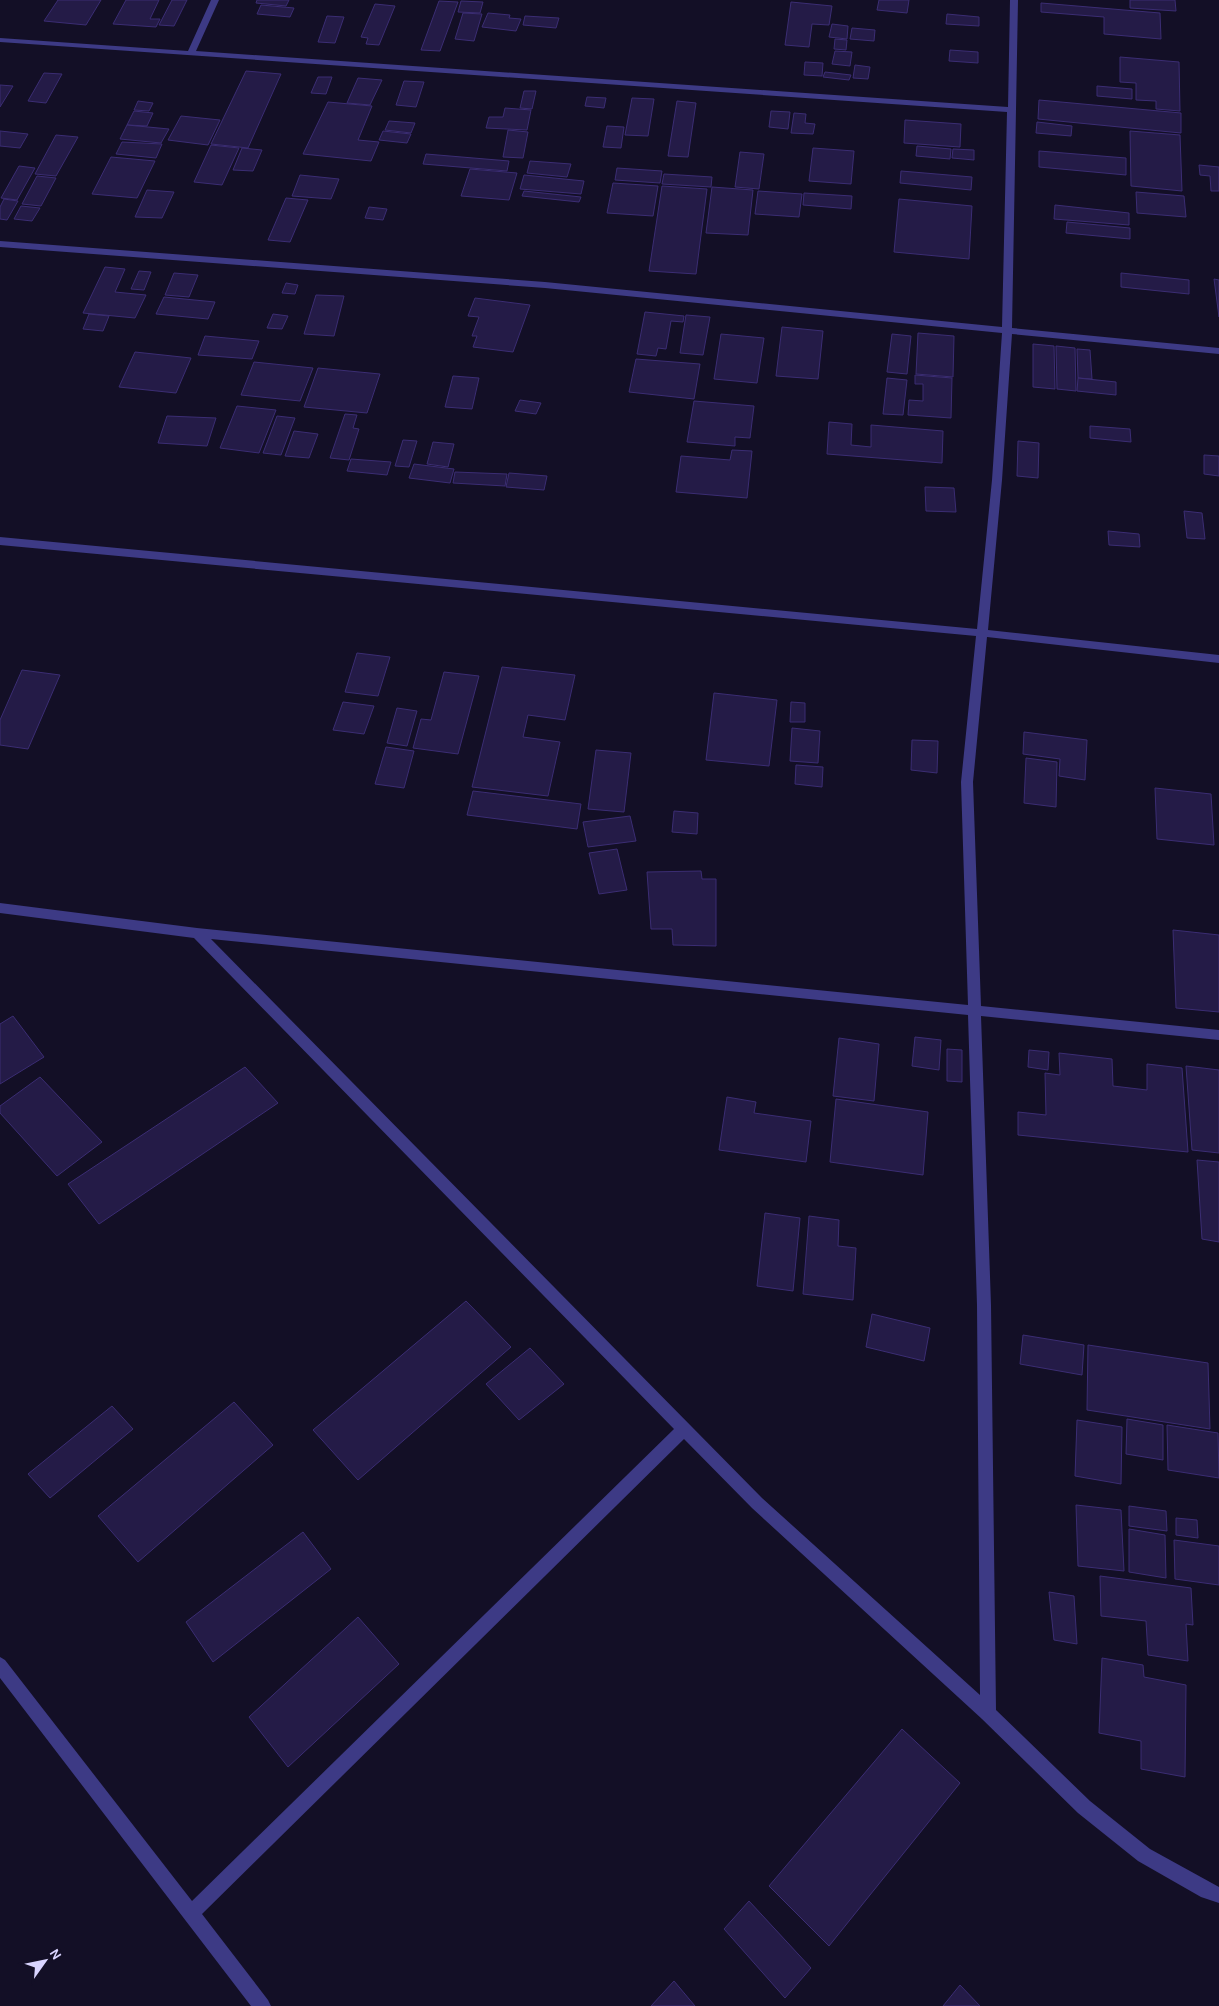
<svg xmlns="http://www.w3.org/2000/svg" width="1219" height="2006" font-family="Karla,sans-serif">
	<rect width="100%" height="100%" fill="#130f26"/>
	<!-- building -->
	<g fill="#241b47" stroke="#3b2d73">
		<path d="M58,0H101L86,25L44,21Z"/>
		<path d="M126,0H159L150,19H160L156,27L113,24Z"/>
		<path d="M172,0H187L174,26L159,25Z"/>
		<path d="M257,0H289L286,6L256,3Z"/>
		<path d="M879,0H909L907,13L877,10Z"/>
		<path d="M1130,0H1175L1176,11L1130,8Z"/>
		<path d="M439,1L458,2L440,51L421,50Z"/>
		<path d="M461,1L483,2L480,13L458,12Z"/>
		<path d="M791,2L832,6L829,25L812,24L809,47L785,45Z"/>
		<path d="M1041,3L1160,13L1161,39L1104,34V17L1041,12Z"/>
		<path d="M375,4L395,6L379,45L366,44L368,38L361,37Z"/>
		<path d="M261,5L294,8L290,17L257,14Z"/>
		<path d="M463,13L482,14L474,41L455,39Z"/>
		<path d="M488,13L510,15L509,18L521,19L516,31L482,27Z"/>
		<path d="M947,14L979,17V26L946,24Z"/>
		<path d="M327,16L344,17L335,43L318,42Z"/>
		<path d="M525,16L559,18L556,28L523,25Z"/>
		<path d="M832,24L848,26L847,39L829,37Z"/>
		<path d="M852,28L875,30L874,41L850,39Z"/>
		<path d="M835,39L847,40L846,50L834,49Z"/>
		<path d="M950,50L978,52V63L949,61Z"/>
		<path d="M835,51L852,52L850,66L832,64Z"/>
		<path d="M1120,57L1179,62L1180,111L1156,109V101L1136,100V83L1120,82Z"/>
		<path d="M805,62L823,63L822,76L804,75Z"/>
		<path d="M855,65L870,67L868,79L853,78Z"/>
		<path d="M246,71L281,74L248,148L211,144Z"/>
		<path d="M825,72L851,75L849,80L823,77Z"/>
		<path d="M44,73L62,74L46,103L28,101Z"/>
		<path d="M318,77H332L326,94L311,93Z"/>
		<path d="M358,78L382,80L370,105L347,103Z"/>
		<path d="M404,81L424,82L416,107L396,105Z"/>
		<path d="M0,85L13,86L0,107Z"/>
		<path d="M1097,86L1132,89V99L1097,96Z"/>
		<path d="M524,91H536L532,109L520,108Z"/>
		<path d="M587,97L606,98L604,108L585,106Z"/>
		<path d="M632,98L654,99L648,136L625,135Z"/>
		<path d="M1039,100L1181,113V133L1038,119Z"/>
		<path d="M138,101L153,103L149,111L134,110Z"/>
		<path d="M677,101L696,103L688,157L668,156Z"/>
		<path d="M328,102L372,106L358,140L379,142L371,161L303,154Z"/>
		<path d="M505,108L531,110L527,130L486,128L489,117H503Z"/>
		<path d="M134,111L153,113L147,126L127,125Z"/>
		<path d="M771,111L790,112L788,129L769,127Z"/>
		<path d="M794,113L806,114L805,123L815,124L813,134L791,133Z"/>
		<path d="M181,116L220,120L208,145L168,140Z"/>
		<path d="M905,120L961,124L960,147L904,143Z"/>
		<path d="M389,121L415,123L411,133L385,130Z"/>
		<path d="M1037,122L1072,126L1071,136L1036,133Z"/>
		<path d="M127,125L169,129L161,143L120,139Z"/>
		<path d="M607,126L624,127L621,148L603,147Z"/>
		<path d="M508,130L528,132L523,158L503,157Z"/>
		<path d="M0,131L28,134L20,148L0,146Z"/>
		<path d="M383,131L411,134L407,143L379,140Z"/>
		<path d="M1130,131L1180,135L1182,191L1131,186Z"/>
		<path d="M56,135L78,137L56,176L35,174Z"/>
		<path d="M122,142L162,144L156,158L116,154Z"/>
		<path d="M211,145L239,148L222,185L194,182Z"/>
		<path d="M917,146L951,149L950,159L916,156Z"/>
		<path d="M242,148L262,150L253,171L233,170Z"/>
		<path d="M813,148L854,151L851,184L809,181Z"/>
		<path d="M953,149L974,150V160L952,158Z"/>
		<path d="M1039,151L1126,158V175L1039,167Z"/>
		<path d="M740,152L764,154L759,189L735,187Z"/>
		<path d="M426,154L509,161L507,171L423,164Z"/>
		<path d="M111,157L155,161L137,198L92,194Z"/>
		<path d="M530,161L571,164L567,177L527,173Z"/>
		<path d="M1199,165L1219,167V191H1211L1210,176L1200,175Z"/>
		<path d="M19,166L35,168L17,200L1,198Z"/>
		<path d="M617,168L662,171L660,183L615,180Z"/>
		<path d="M470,169L517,173L509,200L461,196Z"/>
		<path d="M901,171L972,177L971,190L900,183Z"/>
		<path d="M664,174L712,177L711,187L662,184Z"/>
		<path d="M300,175L339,179L331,199L292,196Z"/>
		<path d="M524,175L584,181L581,194L520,189Z"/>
		<path d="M37,176L56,178L41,206L22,204Z"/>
		<path d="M613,183L658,186L653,216L607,213Z"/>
		<path d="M662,186L707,189L696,274L649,271Z"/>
		<path d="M712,187L753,190L748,235L706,233Z"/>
		<path d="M147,190L174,192L162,218L135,217Z"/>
		<path d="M524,191L581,197L579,202L522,196Z"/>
		<path d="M758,191L802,194L799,217L755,214Z"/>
		<path d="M1136,192L1184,196L1186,217L1137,213Z"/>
		<path d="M804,193L852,196L851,209L803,205Z"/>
		<path d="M286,198L308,200L290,242L268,240Z"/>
		<path d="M4,199L18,201L7,220L0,219V207Z"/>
		<path d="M899,199L972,206L969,259L894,252Z"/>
		<path d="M1055,205L1129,213V225L1054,219Z"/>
		<path d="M21,206L40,208L32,221L14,219Z"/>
		<path d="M369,207L387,209L383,220L365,218Z"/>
		<path d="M1067,222L1130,228V239L1066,233Z"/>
		<path d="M105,267L125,269L115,292L146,295L135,318L83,313Z"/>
		<path d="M139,271L151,272L144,290L131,289Z"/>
		<path d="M174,273L198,275L189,297L165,295Z"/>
		<path d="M1121,273L1189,280V294L1121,287Z"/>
		<path d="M1214,279L1219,280V317Z"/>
		<path d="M286,283L298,285L295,294L282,293Z"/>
		<path d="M316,295L344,296L334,336L304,334Z"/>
		<path d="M164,297L215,302L208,319L156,314Z"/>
		<path d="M475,298L530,305L513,352L473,347L477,336H472L479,317L468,316Z"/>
		<path d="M645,312L684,316L683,322L671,321L666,349L658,348L656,356L637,354Z"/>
		<path d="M89,314L109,316L103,331L83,329Z"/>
		<path d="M273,314L288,316L282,329L267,328Z"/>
		<path d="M686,315L710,317L703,355L680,353Z"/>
		<path d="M782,327L823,331L818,379L776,376Z"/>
		<path d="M918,333L954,336L953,377L916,374Z"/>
		<path d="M721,334L764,338L757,383L714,379Z"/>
		<path d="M892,334L911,336L907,374L887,372Z"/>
		<path d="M205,336L259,341L252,359L198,355Z"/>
		<path d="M1033,344L1054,346L1055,389L1033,387Z"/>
		<path d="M1056,346L1075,348L1076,391L1057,389Z"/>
		<path d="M1077,349L1090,350L1092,379L1078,378Z"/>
		<path d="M135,352L191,358L176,393L119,387Z"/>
		<path d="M636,359L700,364L694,399L629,392Z"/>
		<path d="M254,362L313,368L300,401L241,395Z"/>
		<path d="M318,368L380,374L367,413L304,407Z"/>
		<path d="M915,375L952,378L951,418L908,415L909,400L923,401V384H915Z"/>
		<path d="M453,376L479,378L472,409L445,407Z"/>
		<path d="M887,378L907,380L903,415L883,414Z"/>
		<path d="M1078,378L1116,382V395L1077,391Z"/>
		<path d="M520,400L541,403L536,414L515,411Z"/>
		<path d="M694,401L754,406L750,438L735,437V446L687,442Z"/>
		<path d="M237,406L276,410L259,453L220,448Z"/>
		<path d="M345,414L357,415L353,428L359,429L349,460L330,458Z"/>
		<path d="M167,416L216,418L207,446L158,443Z"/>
		<path d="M277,416L295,418L281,455L263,453Z"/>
		<path d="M829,422L852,424L851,445L871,447V425L943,431L942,463L827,454Z"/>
		<path d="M1090,426L1130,429L1131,442L1090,438Z"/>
		<path d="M294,431L318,434L309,458L285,456Z"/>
		<path d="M403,440L417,441L409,467L395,466Z"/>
		<path d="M1018,441L1039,443L1038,478L1017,476Z"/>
		<path d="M433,442L454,444L448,467L427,464Z"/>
		<path d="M732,450L752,451L747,498L676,492L681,456L730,460Z"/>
		<path d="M1204,455L1219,456V476L1204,474Z"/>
		<path d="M351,459L391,462L387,475L347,471Z"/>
		<path d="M414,464L454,469L450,483L409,478Z"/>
		<path d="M455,472L507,474L505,486L453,483Z"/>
		<path d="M509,473L547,476L544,490L506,487Z"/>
		<path d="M925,487L954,488L956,512L926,511Z"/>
		<path d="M1184,511L1202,513L1205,539L1187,538Z"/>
		<path d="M1108,531L1139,534L1140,547L1109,545Z"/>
		<path d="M357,653L390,657L378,696L345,692Z"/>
		<path d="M502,667L575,675L565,720L528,715L523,737L560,742L548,796L472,787Z"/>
		<path d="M22,670L60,675L28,749L0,745V720Z"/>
		<path d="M444,672L479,676L458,754L413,748L421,719L431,720Z"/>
		<path d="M714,693L777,700L769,766L706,760Z"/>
		<path d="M343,702L374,706L364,734L333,730Z"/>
		<path d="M791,702L805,703V722H790Z"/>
		<path d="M397,708L417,711L407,746L387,743Z"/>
		<path d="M792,728L820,731L818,763L790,761Z"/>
		<path d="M1024,732L1087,740L1085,780L1059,776L1060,759L1023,754Z"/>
		<path d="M912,740L938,741L937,773L911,770Z"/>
		<path d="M386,747L414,751L404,788L375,784Z"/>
		<path d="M596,750L631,753L624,812L588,809Z"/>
		<path d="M1026,758L1057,762L1056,807L1024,803Z"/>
		<path d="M796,765L823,767L822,787L795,784Z"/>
		<path d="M1155,788L1211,794L1214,845L1157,839Z"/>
		<path d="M473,791L581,804L577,829L467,815Z"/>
		<path d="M674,811L698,813L697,834L672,832Z"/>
		<path d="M630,816L636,841L588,847L583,822Z"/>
		<path d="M617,849L627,890L599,894L589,853Z"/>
		<path d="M701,871L702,879H716V946L673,945L672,929H651L647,872Z"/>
		<path d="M1173,930L1219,935V1012L1176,1008Z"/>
		<path d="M13,1016L44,1057L0,1084V1024Z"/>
		<path d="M915,1037L941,1040L939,1070L912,1066Z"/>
		<path d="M839,1038L879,1044L874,1101L833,1096Z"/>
		<path d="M947,1049L962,1050V1082L947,1081Z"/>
		<path d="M1029,1050L1049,1052L1048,1070L1028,1067Z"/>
		<path d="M1059,1053L1112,1059L1113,1086L1147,1090V1064L1182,1068L1188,1152L1018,1135V1112L1046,1115L1045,1073L1060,1075Z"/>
		<path d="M1186,1066L1219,1070V1153L1192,1150Z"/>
		<path d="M245,1067L278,1103L99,1224L68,1184Z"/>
		<path d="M40,1077L102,1142L57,1176L0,1113V1106Z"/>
		<path d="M727,1097L756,1102L754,1113L811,1121L806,1162L719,1150Z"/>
		<path d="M836,1099L928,1112L923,1175L830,1162Z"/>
		<path d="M1197,1160L1219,1162V1242L1202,1239Z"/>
		<path d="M765,1213L800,1218L793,1291L757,1286Z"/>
		<path d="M809,1216L839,1220L838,1246L856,1248L853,1300L803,1294Z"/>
		<path d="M466,1301L511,1347L358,1480L313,1430Z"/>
		<path d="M872,1314L930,1328L924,1361L866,1347Z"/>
		<path d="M1023,1335L1084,1345L1082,1375L1020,1364Z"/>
		<path d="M1088,1345L1208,1363L1210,1429L1087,1410Z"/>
		<path d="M530,1348L564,1384L519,1420L486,1384Z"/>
		<path d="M234,1402L273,1445L138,1562L98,1516Z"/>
		<path d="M112,1406L133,1429L50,1498L28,1474Z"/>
		<path d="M1127,1419L1163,1425V1460L1126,1454Z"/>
		<path d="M1077,1420L1122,1427L1121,1484L1075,1476Z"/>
		<path d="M1167,1425L1218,1433L1219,1478L1168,1470Z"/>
		<path d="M1076,1505L1121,1510L1124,1571L1078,1566Z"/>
		<path d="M1129,1506L1166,1511L1167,1531L1129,1526Z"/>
		<path d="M1176,1518L1197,1520L1198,1538L1176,1535Z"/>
		<path d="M1129,1529L1165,1535L1166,1578L1129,1572Z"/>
		<path d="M303,1532L331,1569L213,1662L186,1622Z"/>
		<path d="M1174,1540L1219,1546V1585L1175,1579Z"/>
		<path d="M1100,1576L1191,1588L1193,1625L1186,1624L1188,1661L1148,1655L1146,1621L1101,1616Z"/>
		<path d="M1049,1592L1074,1596L1077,1644L1054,1640Z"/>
		<path d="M358,1617L399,1664L288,1767L249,1717Z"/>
		<path d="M1102,1658L1143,1665L1144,1677L1186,1685L1185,1777L1141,1769V1741L1099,1733Z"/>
		<path d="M902,1729L960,1783L829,1946L769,1886Z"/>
		<path d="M749,1901L811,1968L785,1998L724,1929Z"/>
		<path d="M674,1981L695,2006H651Z"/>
		<path d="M960,1985L980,2006H943Z"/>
	</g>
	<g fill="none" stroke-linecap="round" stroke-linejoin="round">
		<!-- minor -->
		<path fill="#3d3a85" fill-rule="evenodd" d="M211,0H219L196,51L1008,107L1010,0H1018L1012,328L1219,348V354L1012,334L1002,480L988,630L1219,655V663L987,637L973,782L981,1006L1219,1030V1040L981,1016L991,1305L996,1710L1090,1801L1150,1849L1219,1887V1903L1201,1897L1138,1861L1078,1813L982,1719L752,1508L684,1439L202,1914L268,2000L271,2006H251L0,1678V1657L5,1660L192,1901L674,1429L194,938L0,913V903L197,928L968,1005L961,782L976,636L0,545V537L977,629L992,480L1002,333L545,288L0,247V241L545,282L1002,327L1007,112L0,42V38L188,51ZM211,939L968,1015L977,1305L980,1695L762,1498Z"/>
	</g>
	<!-- north arrow -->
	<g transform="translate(45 1961) rotate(57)" stroke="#130f26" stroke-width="4" paint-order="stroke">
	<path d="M0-4L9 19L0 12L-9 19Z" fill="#d9d4ff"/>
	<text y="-8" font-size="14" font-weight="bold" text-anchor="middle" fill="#d9d4ff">N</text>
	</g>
</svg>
